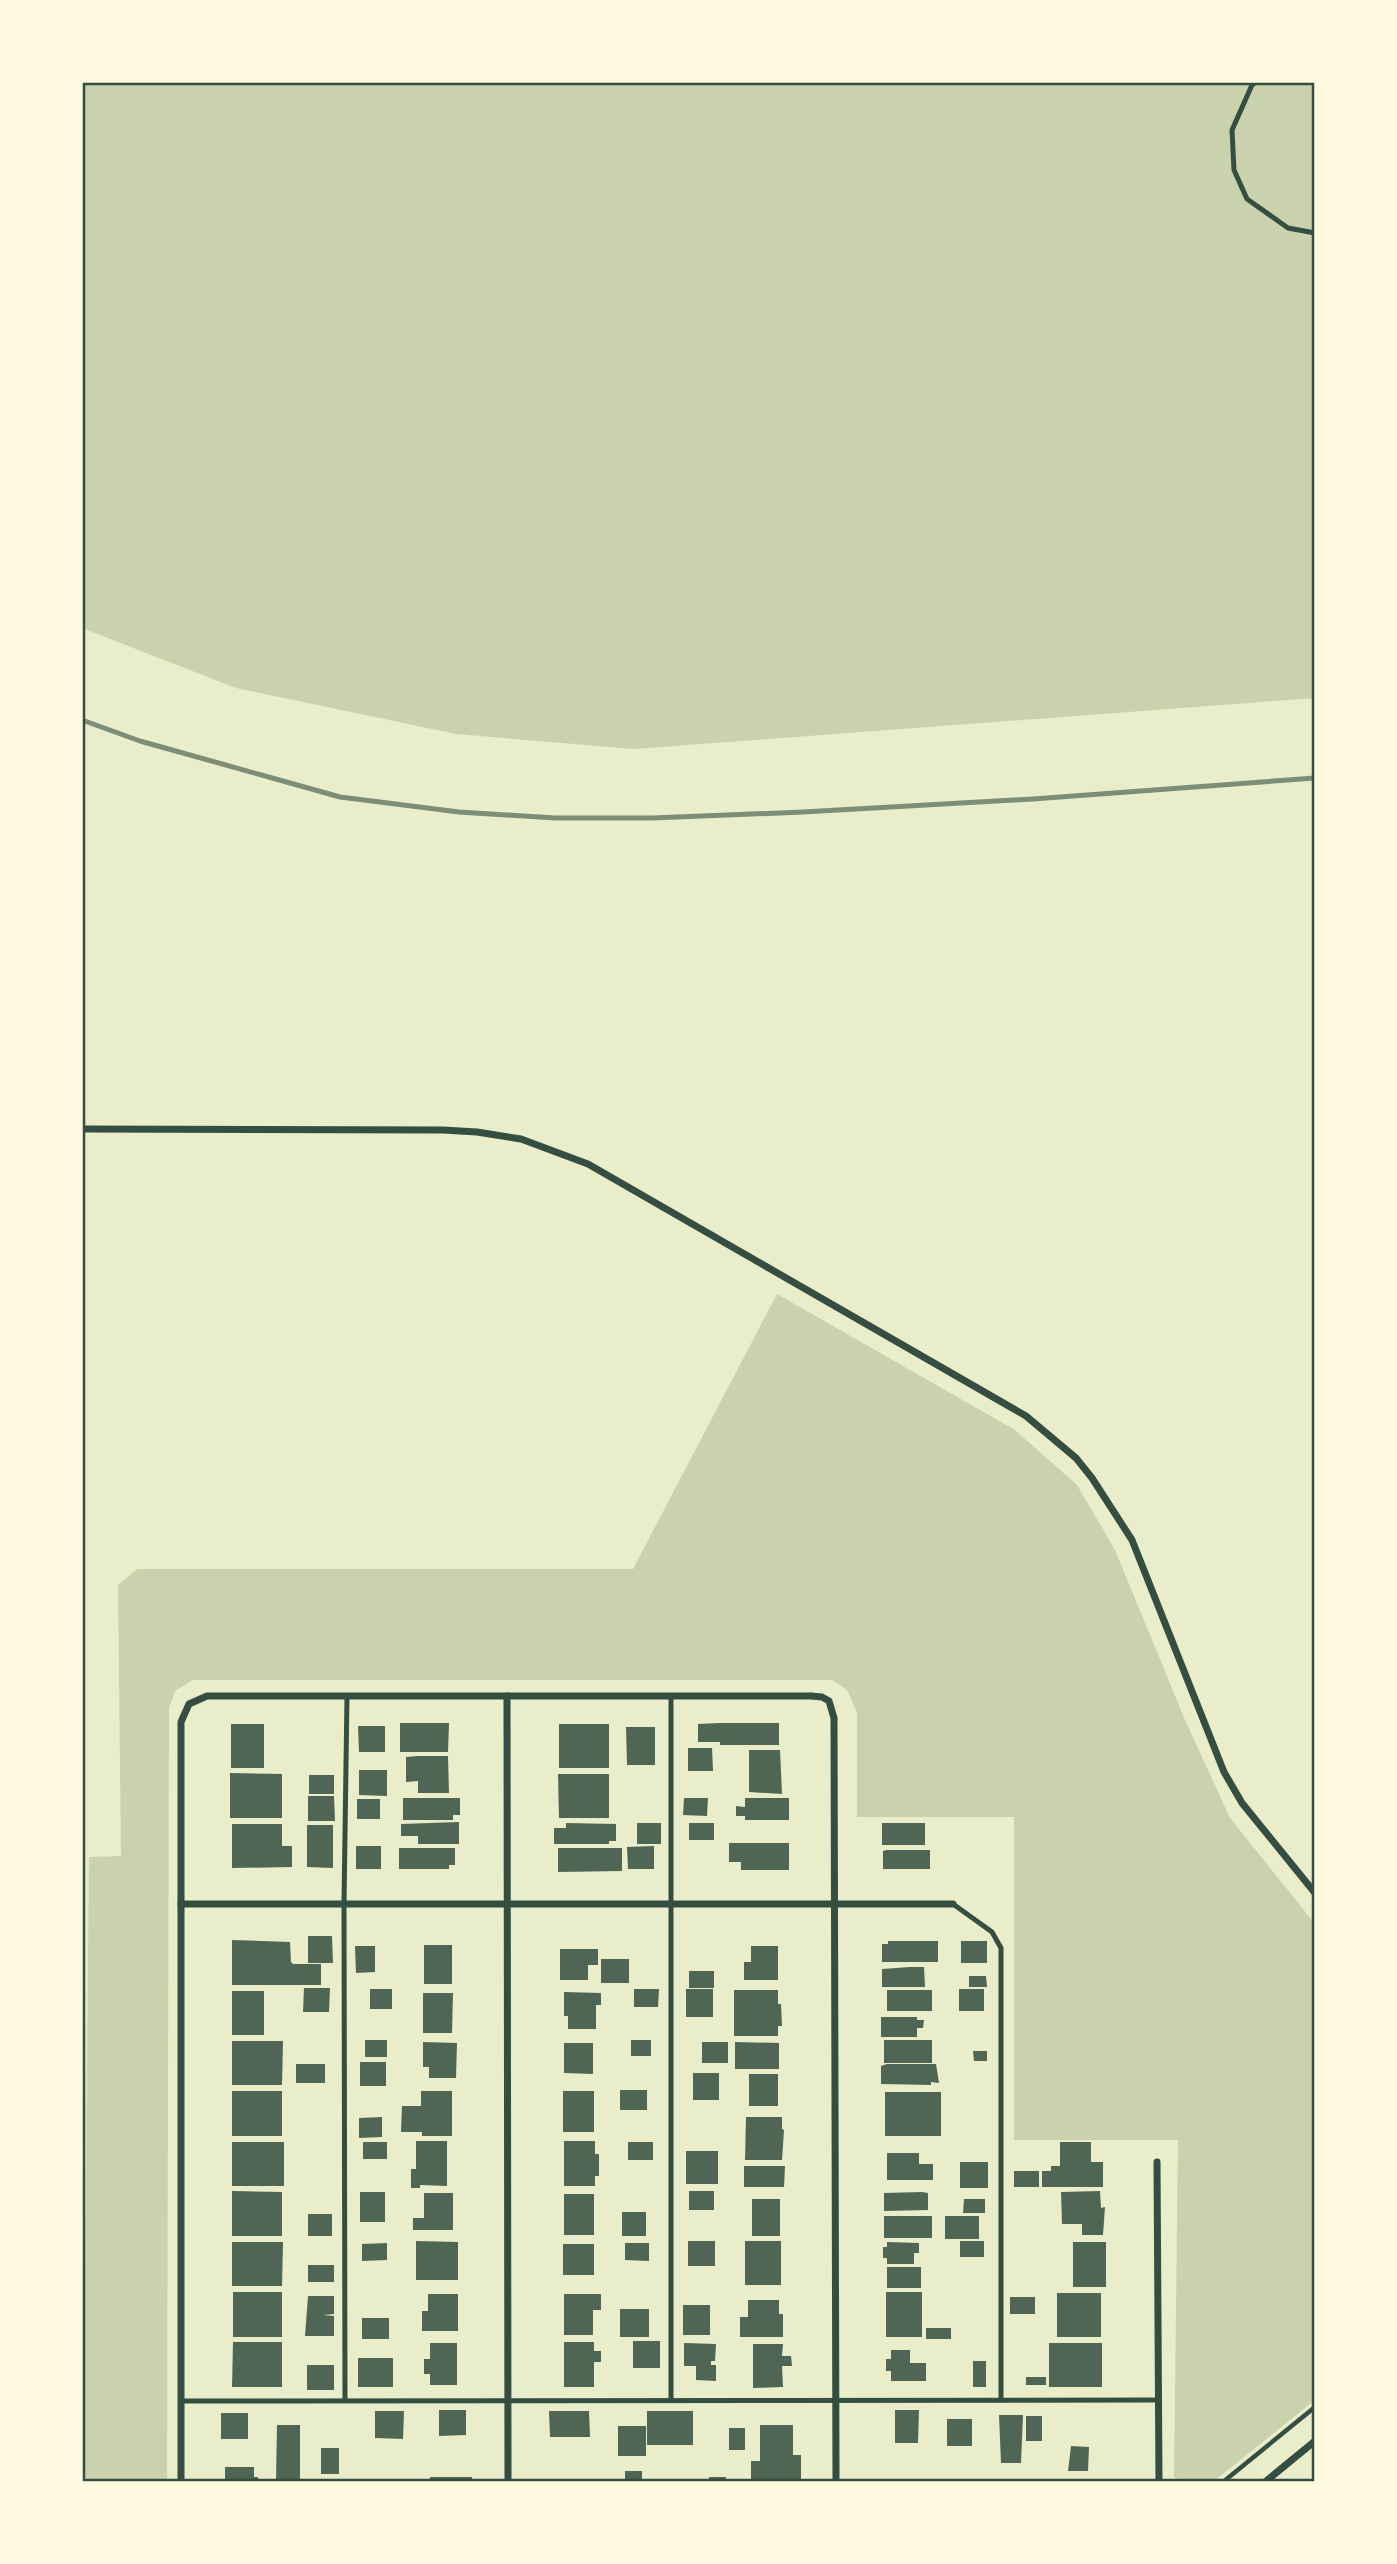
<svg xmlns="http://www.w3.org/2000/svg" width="1397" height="2564" font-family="Figtree,sans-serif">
	<rect width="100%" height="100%" fill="#e9edc9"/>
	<!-- green -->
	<g fill="#cad2ad">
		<path d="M82,82H1315V698L634,749L456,734L236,688L82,628Z"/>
		<path d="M777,1294L1015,1430L1077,1485L1115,1550L1185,1720L1230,1818L1315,1924V2400L1213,2482H1187L1174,2477L1178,2140H1014V1817H857V1712L847,1690L832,1680H193L175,1691L169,1708L167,2482H83L89,1857L121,1856L118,1585L137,1569H633Z"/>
	</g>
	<!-- building -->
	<g fill="#4f6655">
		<path d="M400,1723H449L448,1752H400Z"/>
		<path d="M720,1723H779V1745H720V1742H698V1724Z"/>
		<rect x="231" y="1724" width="33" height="44"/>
		<rect x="559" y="1724" width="50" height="44"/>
		<path d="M358,1726H385V1752H359Z"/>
		<path d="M626,1727H655V1765H627Z"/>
		<path d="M688,1748H712L713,1771H688Z"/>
		<path d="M749,1750H780L782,1794L749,1792Z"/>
		<path d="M418,1756H448L449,1793H418V1781L406,1782V1757Z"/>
		<path d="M359,1770H387V1796L359,1795Z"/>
		<path d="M230,1773L282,1774V1818H230Z"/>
		<path d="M558,1774H609V1818H559Z"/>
		<rect x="309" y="1775" width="25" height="19"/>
		<path d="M308,1796H334L335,1821H308Z"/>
		<path d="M403,1798H460V1815H453V1820H403Z"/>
		<path d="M684,1798H708L707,1816L683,1815Z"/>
		<path d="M745,1798H789V1820H745V1816H736V1806L745,1807Z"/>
		<rect x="357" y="1799" width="23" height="20"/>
		<path d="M459,1822V1844H418V1836H401V1824Z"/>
		<path d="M566,1823L616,1824V1841H609V1844H554V1828H566Z"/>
		<rect x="637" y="1823" width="24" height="21"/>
		<rect x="689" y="1823" width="25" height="17"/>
		<rect x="882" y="1823" width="43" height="22"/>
		<path d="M232,1824H282V1846H292V1867L232,1868Z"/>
		<path d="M307,1825H333V1868L307,1867Z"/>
		<path d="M729,1843H789V1870H741V1862H729Z"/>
		<rect x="356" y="1846" width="25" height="23"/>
		<path d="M654,1846V1869H628L627,1847Z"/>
		<path d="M399,1848H455V1865H449V1869H399Z"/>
		<path d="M558,1848H622V1871L558,1872Z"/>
		<path d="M887,1850H930V1869H883V1851Z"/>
		<path d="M308,1936H332L333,1963H308Z"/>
		<path d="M232,1940L290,1942L291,1962L293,1964H321V1985H232Z"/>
		<path d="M888,1941H938V1962H882V1944H888Z"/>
		<rect x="961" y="1941" width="26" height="22"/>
		<rect x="424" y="1945" width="28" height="39"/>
		<path d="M355,1946H375V1972L356,1973Z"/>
		<path d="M751,1946H778V1980H744V1962H751Z"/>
		<path d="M560,1949H598V1965H588V1980H560Z"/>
		<rect x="601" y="1959" width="28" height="24"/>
		<path d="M910,1967H924L925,1987H882V1969Z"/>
		<rect x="689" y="1971" width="25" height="17"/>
		<path d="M969,1976H986L987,1987H969Z"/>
		<path d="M304,1988H330L329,2012H303Z"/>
		<rect x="370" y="1989" width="22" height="20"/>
		<path d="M634,1989H659L658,2007H634Z"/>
		<rect x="686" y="1989" width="27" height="28"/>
		<rect x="959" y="1989" width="25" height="22"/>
		<path d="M734,1990H778V2004H781L782,2026H778V2036H734Z"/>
		<rect x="887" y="1990" width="45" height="21"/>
		<rect x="232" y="1991" width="32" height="44"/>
		<path d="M564,1992L601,1993V2005H596V2029H568V2016H564Z"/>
		<path d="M423,1993H453L452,2033H423Z"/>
		<path d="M881,2017H917V2020H924L923,2028H917V2037H881Z"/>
		<rect x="365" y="2040" width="22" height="17"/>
		<rect x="631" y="2040" width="20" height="16"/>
		<rect x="884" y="2040" width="48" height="23"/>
		<path d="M232,2041H283L282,2085H232Z"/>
		<path d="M423,2042L457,2043L456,2078H429V2067H423Z"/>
		<rect x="702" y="2042" width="26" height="21"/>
		<path d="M735,2042L779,2043V2069H735Z"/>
		<path d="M564,2043H593V2074L564,2073Z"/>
		<path d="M973,2051H987V2061H974Z"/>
		<rect x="360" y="2062" width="26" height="24"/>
		<rect x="296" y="2064" width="29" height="19"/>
		<path d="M887,2064H936L939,2083L931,2082V2085L881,2084V2066Z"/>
		<rect x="693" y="2073" width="26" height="27"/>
		<rect x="749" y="2074" width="29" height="32"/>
		<rect x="620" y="2090" width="27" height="20"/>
		<rect x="232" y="2091" width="50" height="45"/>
		<path d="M421,2091H452V2136H422V2132H401L402,2106H421Z"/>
		<rect x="563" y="2091" width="31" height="41"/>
		<rect x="885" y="2092" width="56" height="44"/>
		<path d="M382,2117V2137L359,2138V2118Z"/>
		<path d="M746,2117H782V2129L784,2130L782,2160H745Z"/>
		<path d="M416,2141H447V2186L420,2185V2188H411V2169H416Z"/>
		<path d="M564,2141H595V2154H599V2176H595V2186H564Z"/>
		<rect x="232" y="2142" width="52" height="44"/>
		<rect x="363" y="2142" width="24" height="17"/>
		<rect x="628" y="2142" width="25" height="18"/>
		<path d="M1060,2142H1091V2162H1103V2187H1042V2171H1051V2166H1060Z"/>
		<rect x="686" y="2151" width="32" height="33"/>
		<path d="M887,2153H919V2164H933V2180H887Z"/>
		<rect x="960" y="2162" width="28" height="26"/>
		<path d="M744,2166H785L784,2187H744Z"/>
		<rect x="1014" y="2171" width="25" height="16"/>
		<path d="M232,2191L282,2192V2236H232Z"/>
		<rect x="689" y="2191" width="25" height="19"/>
		<path d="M1100,2191L1101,2208L1105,2207L1103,2235H1082V2224H1062L1061,2192Z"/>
		<rect x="360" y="2192" width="25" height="30"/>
		<path d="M922,2192L928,2193V2210L884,2211V2193Z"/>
		<path d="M424,2193H453V2230H413V2218H424Z"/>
		<rect x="564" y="2194" width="30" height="41"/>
		<rect x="752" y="2199" width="28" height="37"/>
		<path d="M964,2199H985V2213H963Z"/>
		<rect x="622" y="2212" width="24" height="24"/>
		<rect x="308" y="2214" width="24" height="22"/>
		<rect x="884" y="2216" width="48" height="22"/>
		<rect x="945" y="2216" width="34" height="23"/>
		<path d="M416,2241L458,2242V2280H416Z"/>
		<rect x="688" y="2241" width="27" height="25"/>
		<rect x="745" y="2241" width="36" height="44"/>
		<rect x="960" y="2241" width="24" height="16"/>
		<path d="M232,2242H283L282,2286H232Z"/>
		<path d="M887,2242L919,2243V2253H914V2264H887V2258H883V2247H887Z"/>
		<rect x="1073" y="2242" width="33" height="45"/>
		<path d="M387,2243V2260L362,2261V2244Z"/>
		<path d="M625,2243H649V2261L625,2260Z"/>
		<rect x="563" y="2244" width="31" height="31"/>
		<rect x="308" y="2265" width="26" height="17"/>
		<rect x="887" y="2267" width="34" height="21"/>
		<rect x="233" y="2292" width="49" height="45"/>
		<rect x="886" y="2292" width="36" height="45"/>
		<rect x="1057" y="2293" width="44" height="44"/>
		<path d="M428,2294H458V2331H422V2311H428Z"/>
		<path d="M564,2294H601V2310H593V2335H564Z"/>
		<path d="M308,2296H334V2314L323,2315L334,2316V2336H305Z"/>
		<rect x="1010" y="2297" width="25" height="17"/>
		<path d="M748,2300H779V2314H783V2337H740V2317H748Z"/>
		<rect x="683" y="2305" width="27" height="30"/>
		<rect x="620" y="2309" width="29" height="28"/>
		<rect x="362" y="2318" width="27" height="21"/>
		<rect x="926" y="2328" width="25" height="11"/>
		<rect x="633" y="2341" width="27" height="27"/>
		<path d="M233,2342H282V2387H232Z"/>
		<path d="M564,2342H594V2351H601V2362H594V2387H564Z"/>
		<path d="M430,2343H457V2385H430V2374H424V2359H430Z"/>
		<path d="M684,2343L716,2344L715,2361H711V2365H716V2381L696,2380V2366H684Z"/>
		<rect x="1049" y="2343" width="53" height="44"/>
		<path d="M753,2344H783L782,2356H791L792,2366H782L783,2387L753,2388Z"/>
		<path d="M891,2350H910V2363H926V2381H891V2371H886V2359H891Z"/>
		<rect x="358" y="2358" width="35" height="29"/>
		<rect x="973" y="2361" width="13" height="26"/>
		<rect x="307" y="2365" width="27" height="25"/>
		<rect x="1026" y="2377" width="20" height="8"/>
		<path d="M439,2410H466V2435L439,2436Z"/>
		<path d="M895,2410H919L918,2443H895Z"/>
		<path d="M375,2411H404L403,2439L375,2438Z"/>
		<path d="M549,2411H589L590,2437H550Z"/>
		<rect x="647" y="2411" width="46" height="34"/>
		<rect x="221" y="2413" width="27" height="26"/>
		<path d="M999,2415H1023L1021,2463H1001Z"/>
		<rect x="1026" y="2416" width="16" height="25"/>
		<rect x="947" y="2419" width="25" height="27"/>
		<path d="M277,2425H300V2482H276Z"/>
		<path d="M760,2425H793V2455H801V2482L751,2481V2461H760Z"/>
		<rect x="618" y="2426" width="28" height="30"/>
		<rect x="729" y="2428" width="16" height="22"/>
		<path d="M1071,2446L1089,2447L1088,2471H1068Z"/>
		<rect x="321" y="2448" width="18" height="26"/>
		<path d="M225,2467H254V2477H258V2482H220V2479H225Z"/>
		<rect x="625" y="2471" width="17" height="11"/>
		<rect x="430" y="2477" width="42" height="5"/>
		<rect x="709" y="2477" width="17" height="5"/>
		<rect x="377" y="2479" width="39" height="3"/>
	</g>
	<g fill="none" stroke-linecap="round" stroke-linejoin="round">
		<!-- path -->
		<path stroke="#344e41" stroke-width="4.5" d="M1223,2482L1315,2407"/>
		<!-- service -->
		<g stroke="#344e41" stroke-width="5">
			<path d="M1256,82L1252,85L1232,130L1234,170L1247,199L1288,228L1315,233"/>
			<path d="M671,1696V2399"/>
			<path d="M953,1904L992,1932L1001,1948V2400"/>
			<path d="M345,2400L344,1904L347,1696"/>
			<path d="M181,2401L1158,2400"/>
		</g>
		<!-- minor -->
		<g stroke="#344e41" stroke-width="7">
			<path d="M82,1129L443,1130L477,1132L521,1139L588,1164L1026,1416L1076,1458L1092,1478L1132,1540L1224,1772L1242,1803L1315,1893"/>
			<path d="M507,1696L508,2482"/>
			<path d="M181,1904H953"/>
			<path d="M1157,2162L1159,2482"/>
			<path d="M181,2482V1722L189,1704L207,1696H811L822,1697L829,1701L834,1718L836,2482"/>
			<path d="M1265,2482L1315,2441"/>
		</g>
		<!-- rail -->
		<path stroke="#7c8e77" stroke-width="5" d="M82,720L140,741L340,797L459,812L555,818H652L803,812L1033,799L1315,778"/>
	</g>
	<!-- border -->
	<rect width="1397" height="2564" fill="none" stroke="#fefae0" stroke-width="168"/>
	<rect x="84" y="84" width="1229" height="2396" fill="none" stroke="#344e41" stroke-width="2.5"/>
</svg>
